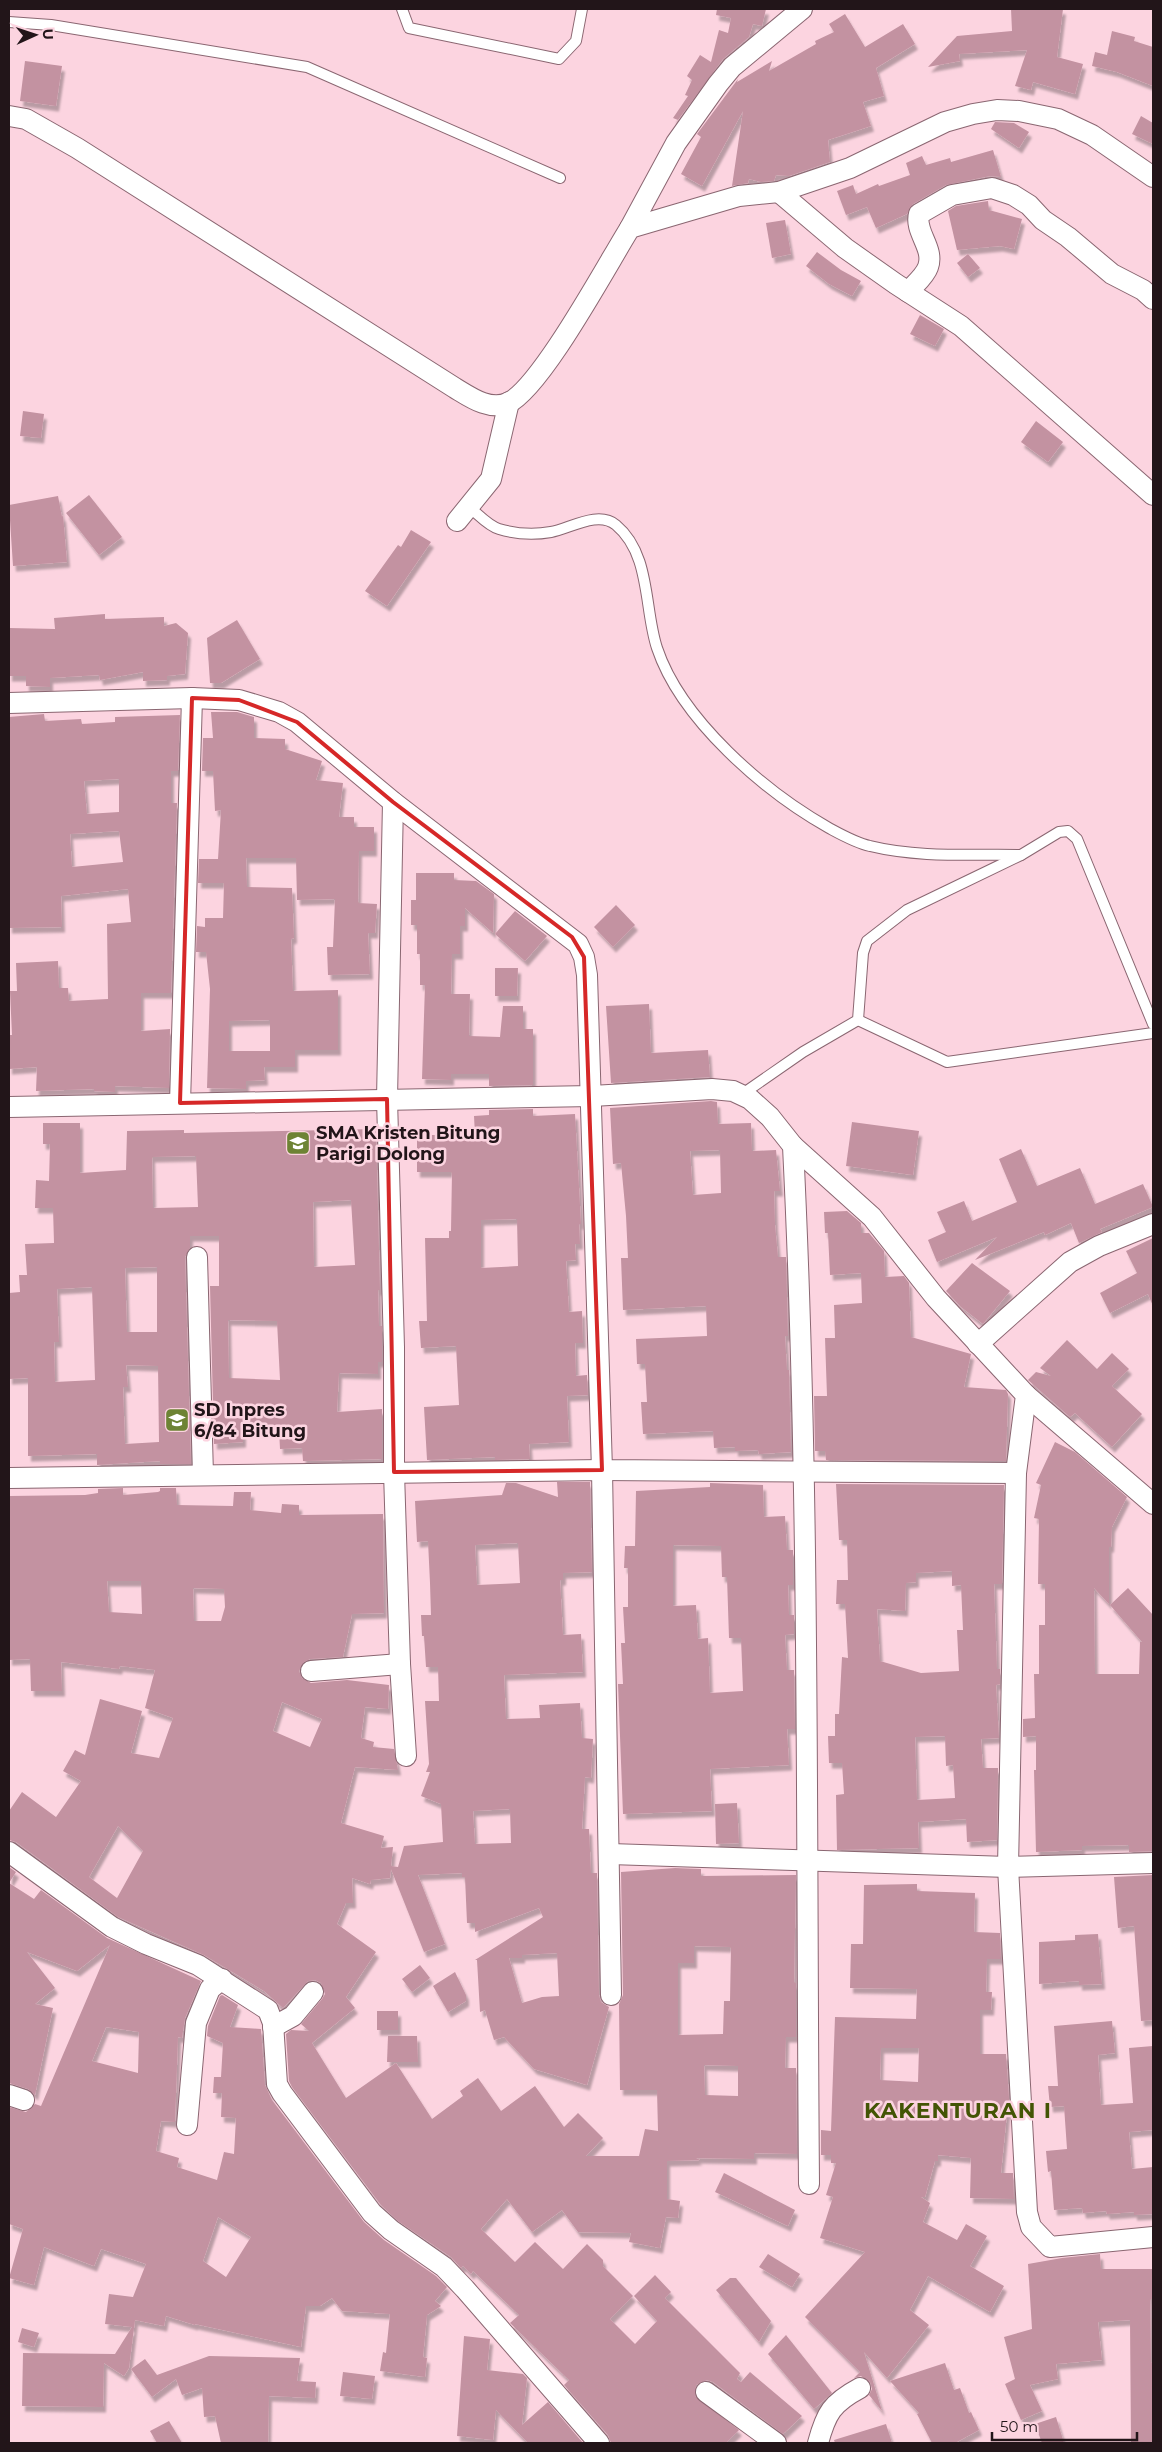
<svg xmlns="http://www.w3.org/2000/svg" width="1162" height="2452" font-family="Montserrat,sans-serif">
	<defs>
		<filter id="shadow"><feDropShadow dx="3" dy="5.5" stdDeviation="1" flood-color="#0004"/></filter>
	</defs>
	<rect width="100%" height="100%" fill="#fcd4e0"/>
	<!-- building -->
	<g fill="#c392a1" fill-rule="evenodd" filter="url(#shadow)">
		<path d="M717,9H766L762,26L753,24L749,37L723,59L678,120L673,118L688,96L685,95L692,80L687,76L700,55L711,62L719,30L728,33L731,18L716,15Z"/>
		<path d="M1011,9H1063L1057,57L1083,64L1075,94L1033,82L1031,90L1015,86L1027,50L959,54L960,61L928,67L957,36L1012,31Z"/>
		<path d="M845,14L865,47L903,24L915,44L876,68L884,96L863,102L871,126L828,140L830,162L789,176L776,175L774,181L761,182L749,179L748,183L732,186L743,111L702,186L681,174L701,137L697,134L738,79L737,82L772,61L769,71L816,44L815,41L834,32L829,24Z"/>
		<path d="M1112,31L1135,37L1134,41L1153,47V86L1117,72L1092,66L1095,52L1107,55Z"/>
		<path d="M25,61L62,66L56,106L20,101Z"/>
		<path d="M1141,116L1153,123V144L1132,134Z"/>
		<path d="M995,122L1014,123L1029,132L1019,148L991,129Z"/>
		<path d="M993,150L1001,177L990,176L946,185L913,204L907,214L876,228L867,207L846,215L837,191L853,185L856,194L878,184L879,186L910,175L906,163L922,156L926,165L950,158L951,162Z"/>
		<path d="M988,201L989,210L1022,219L1014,249L1000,246L957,250L948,211L956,206Z"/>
		<path d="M785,220L791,254L772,258L766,223Z"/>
		<path d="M817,252L841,270L861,281L852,296L829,284L806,266Z"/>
		<path d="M968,254L980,268L968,277L957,263Z"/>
		<path d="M920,315L944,329L935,346L910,334Z"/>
		<path d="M23,411L44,414L41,438L20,436Z"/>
		<path d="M1036,421L1063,442L1048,462L1021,442Z"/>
		<path d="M89,495L122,537L99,555L66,513Z"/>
		<path d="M58,496L62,517L63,515L67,562L13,566L9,505Z"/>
		<path d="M411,530L431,542L387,606L365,591L398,545L401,547Z"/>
		<path d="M105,614V619L164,617V626L176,623L188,633L185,674L167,676V680L143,681V672L100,680L99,675L50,678V687L26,686V676H9V628L55,629L54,618Z"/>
		<path d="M237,620L260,659L221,683H210L207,638Z"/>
		<path d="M211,712H237L254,717V738L285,739V749L322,761L316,780L343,783L339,817H354V827H374V851H359L358,903L377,904L375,933H368L370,974L328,975L327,947H333L335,899L297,900L296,858H246L247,887L292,888L294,938L291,939L293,991L338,990V1050H295V1067H264L265,1080L246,1081V1089L207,1088L210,989L206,952H196L197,926L205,927V918H223L224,883H198L199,859H218L221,810L215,811L213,771H202L203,738H213ZM270,1020V1051H229V1021Z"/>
		<path d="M44,714L45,721L81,719L82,724L115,722V717L180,715L178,771H171V803H177L171,993H141V1031L170,1029L169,1088L115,1086V1092L94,1091V1089L36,1091L37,1067L9,1069V1035H12L10,991H17L16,963L58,961L59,988H68L69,1001L108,999L107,924L131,922L128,889L61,896L62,927L9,928V717ZM119,779V812L87,814L84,781ZM119,831L123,862L72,867L70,834Z"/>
		<path d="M416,873H454V880L476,881L494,894L493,933L465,908V926H460V954H452L451,994H470L469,1036L500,1037L503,1006H523V1029H533V1085L489,1086V1074H451V1080L422,1079L425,985H420V954H417V925H411V900H416Z"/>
		<path d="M616,905L635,925L613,947L594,927Z"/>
		<path d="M515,911L547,936L525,961L495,934Z"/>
		<path d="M495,968H518L517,996H495Z"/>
		<path d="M649,1004L651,1053L708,1050L710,1077L611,1083L606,1006Z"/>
		<path d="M711,1101L717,1102L718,1124L751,1123L752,1151L776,1150L780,1191H774L775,1225L778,1257H786L788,1336H785L787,1370H789L791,1452L759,1454L758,1450L735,1451V1447L714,1448L713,1431L643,1434L641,1402H647L645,1364H637L636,1339L707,1336L706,1306L623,1310L621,1258H628L626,1216L621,1163L613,1164L610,1108ZM720,1150L721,1193L693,1195L690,1151Z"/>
		<path d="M533,1109V1116L575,1114L581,1224H579L580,1244H575L576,1260L566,1261L569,1312L582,1311L583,1343H575L576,1376L587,1375L588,1395L567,1396L569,1442L529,1444L530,1459L495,1460V1457L427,1460L424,1407L459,1405L456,1346L421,1348L419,1321H427L425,1238H449V1231H451L452,1172H417V1135H475L474,1116L489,1115V1110ZM517,1219L518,1266L481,1268V1220Z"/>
		<path d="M852,1122L919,1131L913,1175L846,1166Z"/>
		<path d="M43,1123H80V1173L126,1170L127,1131L184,1130V1133L376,1129L380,1290H378L379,1326H382V1362H378V1374L339,1373L337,1412L382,1409V1459L303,1461L302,1448L280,1449L279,1430L243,1431V1442L214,1444L210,1286H219V1236H190V1248L185,1257L191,1464H160V1461L97,1465V1454L28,1456V1378L9,1379V1293L20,1292L19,1275H27L25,1244L54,1243L53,1208H35L36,1180L49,1181L50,1144H43ZM196,1156L198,1207L153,1208L152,1157ZM351,1200L355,1265L314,1267L313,1202ZM157,1267V1332H127L125,1268ZM92,1287L95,1380L55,1382L54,1342H59L57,1289ZM228,1320L277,1321L280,1380L229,1378ZM126,1365L158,1366L159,1442L125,1444L123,1387H128Z"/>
		<path d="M1021,1149L1037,1186L1080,1168L1095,1204L1143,1184L1153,1207L1100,1229L1102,1232L1079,1243L1071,1223L1045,1235L1044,1232L975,1260L997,1237L937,1262L928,1240L946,1232L937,1212L964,1201L972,1221L1017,1202L999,1159Z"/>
		<path d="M847,1211L861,1223V1233H869L884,1251L885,1277L904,1276L909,1283L911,1337L971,1354L964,1387L1006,1390L1008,1394L1006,1461L826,1460L825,1451H815L814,1396H827L825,1338H835L834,1305L862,1303L861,1273L830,1275L828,1233H825L824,1212Z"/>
		<path d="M1153,1238V1306L1148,1294L1110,1313L1100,1293L1137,1273L1126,1251Z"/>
		<path d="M972,1263L1010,1291L983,1324L961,1307L946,1291Z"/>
		<path d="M1067,1340L1097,1369L1112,1353L1129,1369L1112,1386L1142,1414L1112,1447L1075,1413L1070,1417L1028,1380L1036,1372L1051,1376L1040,1368Z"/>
		<path d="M1055,1442L1075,1452L1127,1497L1112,1527L1111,1547H1109V1604L1094,1588L1095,1674H1139L1140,1642H1142L1110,1605L1128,1588L1153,1615V1851L1129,1852V1845L1082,1846V1850L1036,1852L1034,1770H1036V1736L1023,1737V1719L1035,1718L1034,1674H1039V1625H1045V1584H1038L1039,1519L1034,1518L1041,1485L1036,1483Z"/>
		<path d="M557,1482H590L592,1572L563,1573V1580H560L563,1635L581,1634L583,1672L504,1675L506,1719L540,1718L539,1705L580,1703L582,1738L593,1739L591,1778L585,1777L582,1829H589L591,1873H597L599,1995L601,2002L609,2007L587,2085L534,2069L504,2037L494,2040L485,2010L480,2012L477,1960H475L543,1917L539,1908L475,1932V1923H467L465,1877H462V1873L418,1875L445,1944L424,1952L391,1869L390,1878L371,1880L370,1884L352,1878L353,1903H346L337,1924L376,1952L346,1997L355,2008L312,2043L346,2098L396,2063L432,2119L463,2096L460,2091L478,2078L501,2111L535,2086L564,2127L578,2113L603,2138L586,2156H639L645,2129L658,2131L657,2090H620L619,2004L623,1995L621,1872L675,1868L701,1869V1876L796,1875L794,1983H796V2037H786L785,2068H796L797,2154L754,2153V2159L696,2158L700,2160L667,2161V2199L680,2201L678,2218L666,2217L660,2248L629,2242L631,2233L578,2232L562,2210L532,2232L507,2199L481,2229L515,2262L535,2242L563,2269L587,2244L603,2260V2266L633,2296L610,2319L635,2344L657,2321L634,2296L655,2275L671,2292L665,2298L740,2373L737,2379L741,2382L750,2372L802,2416L783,2434L713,2382L707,2380L696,2385L695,2396L739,2430L726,2443H611L608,2435L564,2385L569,2380L510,2323L519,2315L473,2271L471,2274L463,2266L461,2268L451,2257L398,2221L381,2205L292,2087L289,2081L286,2034L291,2030L309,2031L301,2024L322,1999L325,1994L321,1983L315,1980L308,1981L283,2008L264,1991L204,1955L118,1917L16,1842L9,1840V1811L22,1792L56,1817L81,1781L63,1771L75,1750L85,1755L100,1699L142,1711L131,1753L159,1758L173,1718L145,1708L155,1670L120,1666L119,1669L61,1662L62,1691H31L30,1659L9,1660V1496L85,1495L98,1493V1489L123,1488V1495L158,1492L160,1491V1488H176L177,1505L233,1506L234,1492H251L250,1510L281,1513L282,1504L299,1505V1515L383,1514L384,1613L352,1614L343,1657L310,1659L304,1662L299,1671L302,1678L311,1683L347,1680L389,1685L388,1709L365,1707L361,1738L374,1742L373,1747L394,1749L398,1770L355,1767L341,1823L384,1836L381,1848L393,1847L391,1866L398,1867L404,1846L443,1842L441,1804L421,1796L430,1772H426L429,1764L425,1701H439L438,1667H426L424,1636H422L421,1615H431L430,1583L428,1541L417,1542L415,1501L502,1495L506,1483H516L558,1497ZM518,1543L520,1583L477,1585L475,1545ZM107,1581H141L142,1614L109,1612ZM193,1588L224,1589L225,1607L221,1621H194ZM282,1702L322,1719L310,1747L273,1731ZM510,1809L511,1843L475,1844L473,1811ZM118,1826L143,1851L117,1898L89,1877ZM694,1946L731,1947L730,2001H724L723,2034L678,2035V1963H694ZM557,1953L559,1996L542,1997L522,2003L509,1958H522V1955ZM704,2065L738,2066V2096L705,2095Z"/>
		<path d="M710,1483L763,1485L764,1517L785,1516L787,1550H793V1585H788L789,1615H794V1634L785,1635L787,1670H794L795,1729H787L789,1765L710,1769L712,1811L623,1814L618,1684H623L621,1643H625L623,1607H628V1568H624L625,1546H635L636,1491L710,1487ZM673,1545L721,1546L722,1577H727L729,1638H741L743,1691L710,1693L708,1638L698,1639L696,1605L673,1606Z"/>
		<path d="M836,1484L1004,1485L1002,1584H994L997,1669H1000V1684L996,1685L999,1738L981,1739L983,1768H998L997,1840L967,1842L966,1819L918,1822L919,1848L837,1850L836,1795L844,1794L842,1763H829L828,1736H835V1714H839L842,1657L848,1658L845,1604H836L837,1580H848L847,1540H839ZM952,1571V1586L961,1585L963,1630H957L959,1671L921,1673L880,1661L877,1609L905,1611L906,1583L916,1582V1573ZM945,1736L946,1766L953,1765L955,1798L917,1800L915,1737Z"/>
		<path d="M737,1803L739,1843L716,1844L715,1804Z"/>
		<path d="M9,1867L16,1872L9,1883L34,1899L41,1890L107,1938L201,1981L185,2018L182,2038L178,2037L175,2122L161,2121L156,2151L179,2158L177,2167L217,2180L224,2152L234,2154L236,2118L221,2117L222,2093H213L214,2077H221L223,2043L207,2036L208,2026L220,1996L222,1995L238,2005L230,2027L261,2029L265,2085L272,2100L364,2222L384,2240L436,2276L447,2287L435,2301L441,2306L427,2315L423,2357L427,2358L425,2377L380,2371L383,2352L386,2353L390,2314L342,2311L332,2298L320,2306H306L301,2347L195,2324V2325L166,2316L164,2326L135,2320L129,2368L124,2376L104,2363L103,2407L22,2406L23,2353L115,2354L132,2327L105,2324L109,2294L133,2297L146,2264L101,2249L94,2266L44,2247L34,2285L9,2278L23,2229L9,2224V2107L26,2112L35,2104L41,2106L110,1945L77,1971L27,1952L55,1988L35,2004L53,2008L35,2095L28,2089L9,2083ZM106,2027L139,2032L138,2073L92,2061ZM218,2217L251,2237L226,2277L203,2261Z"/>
		<path d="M1153,1875V2020L1141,2021L1134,1926L1118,1928L1114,1877Z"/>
		<path d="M917,1884V1891L975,1893L974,1932L1000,1933L1001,1959H987L986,1992H992L991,2010H980V2054H1006L1010,2113H1007L1001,2173H1013L1014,2199L970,2198L971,2158L938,2155V2161H935L925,2197H921L930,2203L923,2222L957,2240L966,2224L987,2236L970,2266L1004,2286L990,2312L928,2276L910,2310L929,2325L887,2378L864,2352L882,2411L869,2395L872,2389L870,2382L861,2376L854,2378L860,2372L805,2317L865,2252L820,2238L833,2197L826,2195L836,2163H831V2155H821V2130L831,2131L835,2017L916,2019L917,1989L850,1988L851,1944H863L864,1885ZM881,2048H919L918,2082L880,2080Z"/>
		<path d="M1098,1934L1102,1984L1079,1985V1981L1039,1984V1942L1075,1940V1935Z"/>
		<path d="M420,1965L430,1978L412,1992L402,1979Z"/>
		<path d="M455,1972L466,1995V2001L448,2012L433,1986Z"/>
		<rect x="377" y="2011" width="21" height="19"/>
		<path d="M1112,2021L1115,2053L1098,2055L1101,2105L1133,2103L1129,2048L1153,2046V2130L1129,2132L1132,2169L1153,2167V2214L1134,2215V2212L1107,2214L1106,2211L1083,2213L1082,2208L1054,2210L1051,2171L1048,2172L1046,2151L1067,2149L1064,2106L1050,2107L1048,2086H1058L1054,2026Z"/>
		<path d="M388,2036H417L418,2062H387Z"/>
		<path d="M724,2173L795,2210L788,2226L715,2192Z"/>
		<path d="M768,2254L800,2274L792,2287L759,2267Z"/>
		<path d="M1100,2254L1101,2269H1153V2299H1150L1151,2362L1153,2363V2443H1131L1130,2320L1098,2322L1102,2360L1056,2364L1058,2379L1030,2385L1042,2411L1021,2420L1005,2384L1015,2379L1004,2337L1032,2329L1028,2264L1062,2258Z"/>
		<path d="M730,2278H736L771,2321L759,2342L716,2290Z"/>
		<path d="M22,2328L39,2333L34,2347L18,2342Z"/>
		<path d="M786,2335L832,2393L814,2409L768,2354Z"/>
		<path d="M464,2336L490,2339L487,2370L523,2374L527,2378L522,2425L548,2402L583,2443H528L496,2410L493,2440L457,2436Z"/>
		<path d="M209,2356L300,2358L297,2381L316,2382L315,2398L269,2396L268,2443H221L215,2416L204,2417L202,2388L182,2395L176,2379L152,2397L131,2369L145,2359L157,2375Z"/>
		<path d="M945,2363L954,2390L960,2388L969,2413L971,2412L979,2430L955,2443H932L917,2414L919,2413L890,2381Z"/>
		<path d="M343,2372L375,2376L372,2399L340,2396Z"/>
		<path d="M1056,2417L1064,2443H1042L1035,2424Z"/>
		<path d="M169,2421L182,2443H157L150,2431Z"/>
		<path d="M886,2424L892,2443H835L834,2440Z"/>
	</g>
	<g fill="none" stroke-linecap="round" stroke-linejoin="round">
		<defs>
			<g id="lane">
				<path d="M402,9L409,28L559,59L576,41L582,9"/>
				<path d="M9,22L51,25L307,67L560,178"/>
				<path d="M469,507C477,513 488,526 499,529C516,534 534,535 551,532C569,529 598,510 616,525C651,554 644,609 657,648C681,720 765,792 829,828C842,835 856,843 870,846C919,858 971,854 1021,855"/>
				<path d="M858,1020L947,1062L1153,1033"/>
				<path d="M741,1095L803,1052L858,1020L863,953L867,941L907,910L1021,855L1059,832L1068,831L1077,839L1153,1024"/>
			</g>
			<g id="street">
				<path d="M9,116L26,119L77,148L455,388C470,397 489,411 508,403C541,388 608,263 630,228L739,196L779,192L850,168L945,122L973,114L997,110L1019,111L1058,119L1092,135L1153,177"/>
				<path d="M779,192L845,248L896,284L961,326L1153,495"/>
				<path d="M630,228L676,143L718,84L732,67L802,9"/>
				<path d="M908,292C914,285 925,276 928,267C935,248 914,232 919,214L952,195L992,188L1013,195L1029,205L1043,220L1068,237L1112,274L1143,290L1153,299"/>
				<path d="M457,521L491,479L509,402"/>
				<path d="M9,703L192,698L239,700L279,712L297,722L393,802L578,944L584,957L587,975L602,1470L1016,1473"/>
				<path d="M393,802L387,1099L394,1347V1472L400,1664L406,1756"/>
				<path d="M180,1103L192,698"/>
				<path d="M9,1107L592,1096L712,1089L733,1091L750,1099L770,1117L793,1146C810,1492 806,1838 809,2184"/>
				<path d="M793,1146L872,1217L936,1298L1026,1395L1016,1473L1008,1867L1027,2212L1031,2227L1050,2247L1153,2237"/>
				<path d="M197,1257L203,1475"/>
				<path d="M978,1344L1070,1262L1099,1246L1153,1224"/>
				<path d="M1026,1395L1153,1504"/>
				<path d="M9,1478L602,1470L611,1995"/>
				<path d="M311,1671L400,1664"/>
				<path d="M9,1852L112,1927L146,1944L198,1965L268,2010L273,2023L277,2084L282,2093L372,2213L391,2230L444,2267L465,2289L599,2443"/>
				<path d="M610,1854L1008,1867L1153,1863"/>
				<path d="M273,2027L293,2016L313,1992"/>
				<path d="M9,2095L24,2100"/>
				<path d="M187,2125L196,2023L210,1989L222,1979"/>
				<path d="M706,2392L776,2443"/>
				<path d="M818,2443C826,2413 832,2403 860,2388"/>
			</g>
		</defs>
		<!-- lane casing -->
		<use href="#lane" stroke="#8a6671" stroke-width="12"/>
		<!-- street casing -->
		<use href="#street" stroke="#8a6671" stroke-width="22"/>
		<!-- lane -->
		<use href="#lane" stroke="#fff" stroke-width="10"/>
		<!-- street -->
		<use href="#street" stroke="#fff" stroke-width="20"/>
	</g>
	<!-- marked area -->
	<path fill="none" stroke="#d62828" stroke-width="4" stroke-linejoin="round" d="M192,698L239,700L297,722L393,802L572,937L584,957L602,1470L394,1472L387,1099L180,1103Z"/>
	<!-- icons -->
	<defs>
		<symbol id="school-square" viewBox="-11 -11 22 22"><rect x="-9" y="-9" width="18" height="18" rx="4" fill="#6d8334" stroke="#fcd4e0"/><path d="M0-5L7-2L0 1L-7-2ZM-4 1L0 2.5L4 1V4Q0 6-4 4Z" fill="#fff"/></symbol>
	</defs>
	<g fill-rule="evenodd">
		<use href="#school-square" x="284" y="1129" width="28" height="28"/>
		<use href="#school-square" x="163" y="1406" width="28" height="28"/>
	</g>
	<g text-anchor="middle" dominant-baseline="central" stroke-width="5" stroke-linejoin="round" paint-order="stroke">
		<!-- poi labels -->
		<g font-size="18" font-weight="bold" fill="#221519" stroke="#fcd4e0" text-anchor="start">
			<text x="316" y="1133">SMA Kristen Bitung<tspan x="316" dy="21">Parigi Dolong</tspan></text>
			<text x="194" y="1410">SD Inpres<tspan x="194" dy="21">6/84 Bitung</tspan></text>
		</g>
		<!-- district labels -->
		<g font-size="22" font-weight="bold" letter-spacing="1" fill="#435505" stroke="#fcd4e0">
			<text x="958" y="2110">KAKENTURAN I</text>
		</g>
	</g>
	<!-- border -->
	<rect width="1162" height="2452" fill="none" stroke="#221519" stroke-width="20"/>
	<!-- north arrow -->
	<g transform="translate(35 35) rotate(87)" stroke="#fcd4e0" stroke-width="4" paint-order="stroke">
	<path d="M0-4L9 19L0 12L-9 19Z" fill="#221519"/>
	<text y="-8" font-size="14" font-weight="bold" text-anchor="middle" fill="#221519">U</text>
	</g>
	<!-- scale -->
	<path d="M992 2432v8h145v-8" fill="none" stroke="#221519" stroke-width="2.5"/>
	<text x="1000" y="2432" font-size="15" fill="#221519" stroke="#fcd4e0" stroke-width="4" paint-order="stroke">50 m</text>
</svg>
